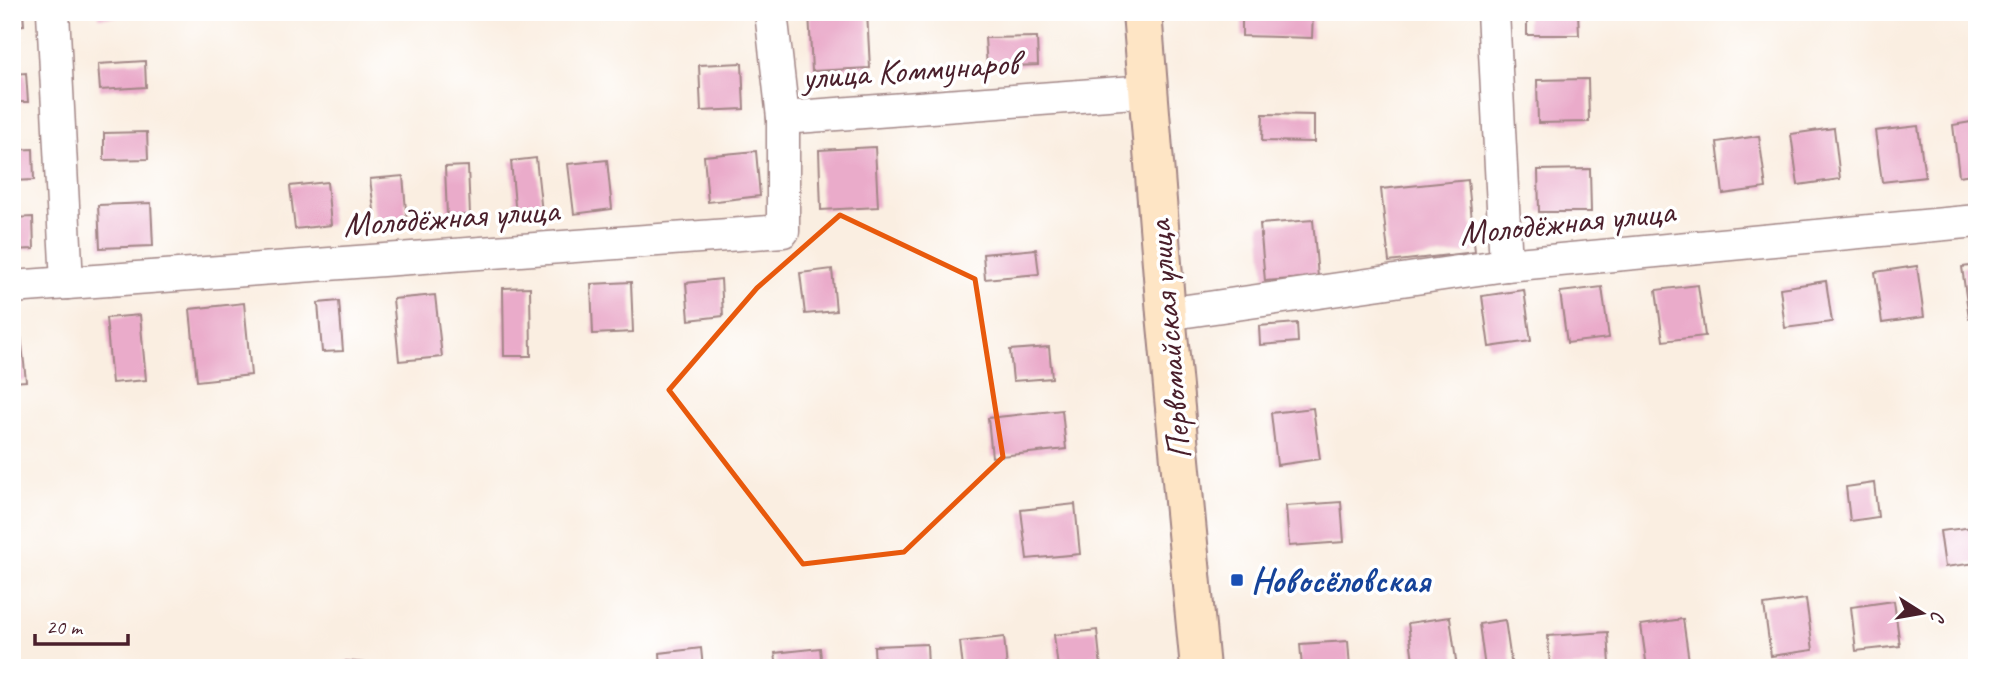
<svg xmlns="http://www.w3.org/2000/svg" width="1989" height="680" font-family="Caveat,sans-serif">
	<rect width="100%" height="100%" fill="#fff"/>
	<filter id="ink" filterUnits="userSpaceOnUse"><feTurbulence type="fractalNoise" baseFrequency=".0143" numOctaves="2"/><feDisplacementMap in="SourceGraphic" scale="14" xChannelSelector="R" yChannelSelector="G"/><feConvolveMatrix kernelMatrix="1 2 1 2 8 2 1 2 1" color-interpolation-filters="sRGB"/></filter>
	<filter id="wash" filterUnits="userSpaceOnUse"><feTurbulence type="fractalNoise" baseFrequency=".00686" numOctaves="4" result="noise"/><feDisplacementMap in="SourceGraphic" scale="28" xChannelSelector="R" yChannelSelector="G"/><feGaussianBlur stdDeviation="1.57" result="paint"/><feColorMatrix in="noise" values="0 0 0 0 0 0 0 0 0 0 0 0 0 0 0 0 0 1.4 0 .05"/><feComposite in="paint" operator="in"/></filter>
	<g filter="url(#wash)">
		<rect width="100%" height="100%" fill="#faeee1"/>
		<g id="blocks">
			<!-- building -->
			<g fill="#eaabca">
				<path d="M12,12H23L24,25L12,26Z"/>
				<path d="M99,12H162V14L99,18Z"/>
				<path d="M809,12H867L870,68L812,71Z"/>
				<path d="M1242,12H1313L1312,38L1242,36Z"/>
				<path d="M1527,12H1578L1579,35H1527Z"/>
				<path d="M1037,37L1038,65L987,67L985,38Z"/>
				<path d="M145,61L146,87L100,90L98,64Z"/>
				<path d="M742,63L744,109L701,111L699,65Z"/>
				<path d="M26,73L28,102H12V74Z"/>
				<path d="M1588,79L1589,122L1538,123L1537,80Z"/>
				<path d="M1263,114L1314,115V142L1262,141Z"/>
				<path d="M1977,121V173L1959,176L1953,125Z"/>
				<path d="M1918,126L1925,177L1882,182L1875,131Z"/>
				<path d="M1834,128L1840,179L1798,185L1791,134Z"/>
				<path d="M147,132L148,159L104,160V133Z"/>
				<path d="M1759,136L1766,188L1723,194L1717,142Z"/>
				<path d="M875,147L878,207L821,210L819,150Z"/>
				<path d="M33,149L34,180L12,181V150Z"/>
				<path d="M756,151L760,196L708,202L704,156Z"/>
				<path d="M536,158L542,213L516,216L511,161Z"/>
				<path d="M607,160L612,209L574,214L568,164Z"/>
				<path d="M468,166L470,215L447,216L445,167Z"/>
				<path d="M1590,169L1591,212H1539L1538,170Z"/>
				<path d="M403,176L407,222L376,226L370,179Z"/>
				<path d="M1468,180L1475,252L1389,262L1381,189Z"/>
				<path d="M327,182L331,225L295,229L290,186Z"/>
				<path d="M151,203L153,246L100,248L98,205Z"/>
				<path d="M33,217L34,249L12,250V218Z"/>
				<path d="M1313,220L1318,277L1265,281L1260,224Z"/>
				<path d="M1036,249L1039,274L985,279L983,254Z"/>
				<path d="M1977,265V317L1969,318L1962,267Z"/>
				<path d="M1917,266L1924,317L1882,323L1875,272Z"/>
				<path d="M832,269L836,311L805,314L800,273Z"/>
				<path d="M721,279L723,316L689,320L686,283Z"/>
				<path d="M1826,281L1832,322L1785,328L1780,288Z"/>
				<path d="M631,282L633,332L593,334L591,284Z"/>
				<path d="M1698,285L1705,336L1663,341L1656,290Z"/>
				<path d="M530,287L531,356H504L503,288Z"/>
				<path d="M1602,287L1609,338L1567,343L1560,292Z"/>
				<path d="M1524,290L1531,341L1489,347L1482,296Z"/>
				<path d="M435,295L442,357L399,361L393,299Z"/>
				<path d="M339,301L343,351L322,352L318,303Z"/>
				<path d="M244,303L251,375L197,381L190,309Z"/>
				<path d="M140,315L146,380L112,383L106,318Z"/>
				<path d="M1297,323L1298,342L1260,345L1259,326Z"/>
				<path d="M20,327L26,381L12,382V328Z"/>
				<path d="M1049,347L1052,378L1013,381L1010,350Z"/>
				<path d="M1313,408L1320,459L1277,465L1271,413Z"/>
				<path d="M1062,410L1066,449L992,457L988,418Z"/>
				<path d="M1874,483L1878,517L1850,521L1846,487Z"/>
				<path d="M1341,502L1344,542L1289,546L1286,506Z"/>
				<path d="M1075,504L1080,554L1027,559L1021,510Z"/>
				<path d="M1973,527L1977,563L1945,567L1940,531Z"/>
				<path d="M1806,599L1813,650L1771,656L1764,605Z"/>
				<path d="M1894,601L1900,646L1856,651L1851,607Z"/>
				<path d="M1450,617L1457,668H1414L1408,623Z"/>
				<path d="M1683,619L1690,668H1647L1641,625Z"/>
				<path d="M1505,620L1512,668H1485L1479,624Z"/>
				<path d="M1097,630L1101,668H1058L1054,635Z"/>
				<path d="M1608,632L1610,665L1550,668L1548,636Z"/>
				<path d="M1004,637L1007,668H963L960,642Z"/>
				<path d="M1348,641L1350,668H1302L1300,644Z"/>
				<path d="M927,644L928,668H875L874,646Z"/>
				<path d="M701,648L703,668H661L660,653Z"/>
				<path d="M820,648L822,668H777L775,653Z"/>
				<path d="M346,661L386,665V668H346Z"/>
			</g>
		</g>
	</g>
	<g filter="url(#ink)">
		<use href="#blocks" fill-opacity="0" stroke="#a28686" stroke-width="2"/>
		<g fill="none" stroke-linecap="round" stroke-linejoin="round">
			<defs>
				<g id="minor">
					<path d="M53,12L67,283"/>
					<path d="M771,12L783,118L1148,91"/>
					<path d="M1493,12L1506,265"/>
					<path d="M12,287L783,231V118"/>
					<path d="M1166,314L1506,265L1977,221"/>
				</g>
				<path id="secondary" d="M1142,12L1166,314L1200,668"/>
			</defs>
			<!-- minor casing -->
			<use href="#minor" stroke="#a28686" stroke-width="35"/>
			<!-- secondary casing -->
			<use href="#secondary" stroke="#a28686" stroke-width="42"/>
			<!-- minor -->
			<use href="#minor" stroke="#fff" stroke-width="32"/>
			<!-- secondary -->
			<use href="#secondary" stroke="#fee5c5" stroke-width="38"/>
		</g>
	</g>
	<!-- marked area -->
	<path fill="none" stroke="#e8590c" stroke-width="5" stroke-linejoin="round" d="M840,215L975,279L1003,457L904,552L803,564L669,390L757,288Z"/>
	<!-- markers -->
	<rect fill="#1a4fb4" stroke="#fff" stroke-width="2.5" x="1230" y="573" width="14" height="14" rx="3.5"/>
	<g text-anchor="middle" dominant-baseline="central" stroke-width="7" stroke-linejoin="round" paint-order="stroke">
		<!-- street labels -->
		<g font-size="35" fill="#4a1f2b" stroke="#fff">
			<text transform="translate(910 70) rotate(-4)">улица Коммунаров</text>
			<text transform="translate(451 217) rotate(-4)">Молодёжная улица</text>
			<text transform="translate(1567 222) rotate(-6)">Молодёжная улица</text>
			<text transform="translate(1169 340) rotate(-95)">Первомайская улица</text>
		</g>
		<!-- transit labels -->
		<g font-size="35" font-weight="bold" fill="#164399" stroke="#fff" text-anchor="start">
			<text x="1251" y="580">Новосёловская</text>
		</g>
	</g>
	<!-- margin -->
	<rect width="1989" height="680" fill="none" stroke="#fff" stroke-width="42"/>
	<!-- north arrow -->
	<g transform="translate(1922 613) rotate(101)" stroke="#ffffff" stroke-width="5" paint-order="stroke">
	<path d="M0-5L12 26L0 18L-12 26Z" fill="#4a1f2b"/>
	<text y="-10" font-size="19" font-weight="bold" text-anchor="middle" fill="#4a1f2b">С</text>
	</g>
	<!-- scale -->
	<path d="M35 634v10h93v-10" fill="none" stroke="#4a1f2b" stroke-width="3.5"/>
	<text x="46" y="634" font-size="21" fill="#4a1f2b" stroke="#ffffff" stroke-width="5" paint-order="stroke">20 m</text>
</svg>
